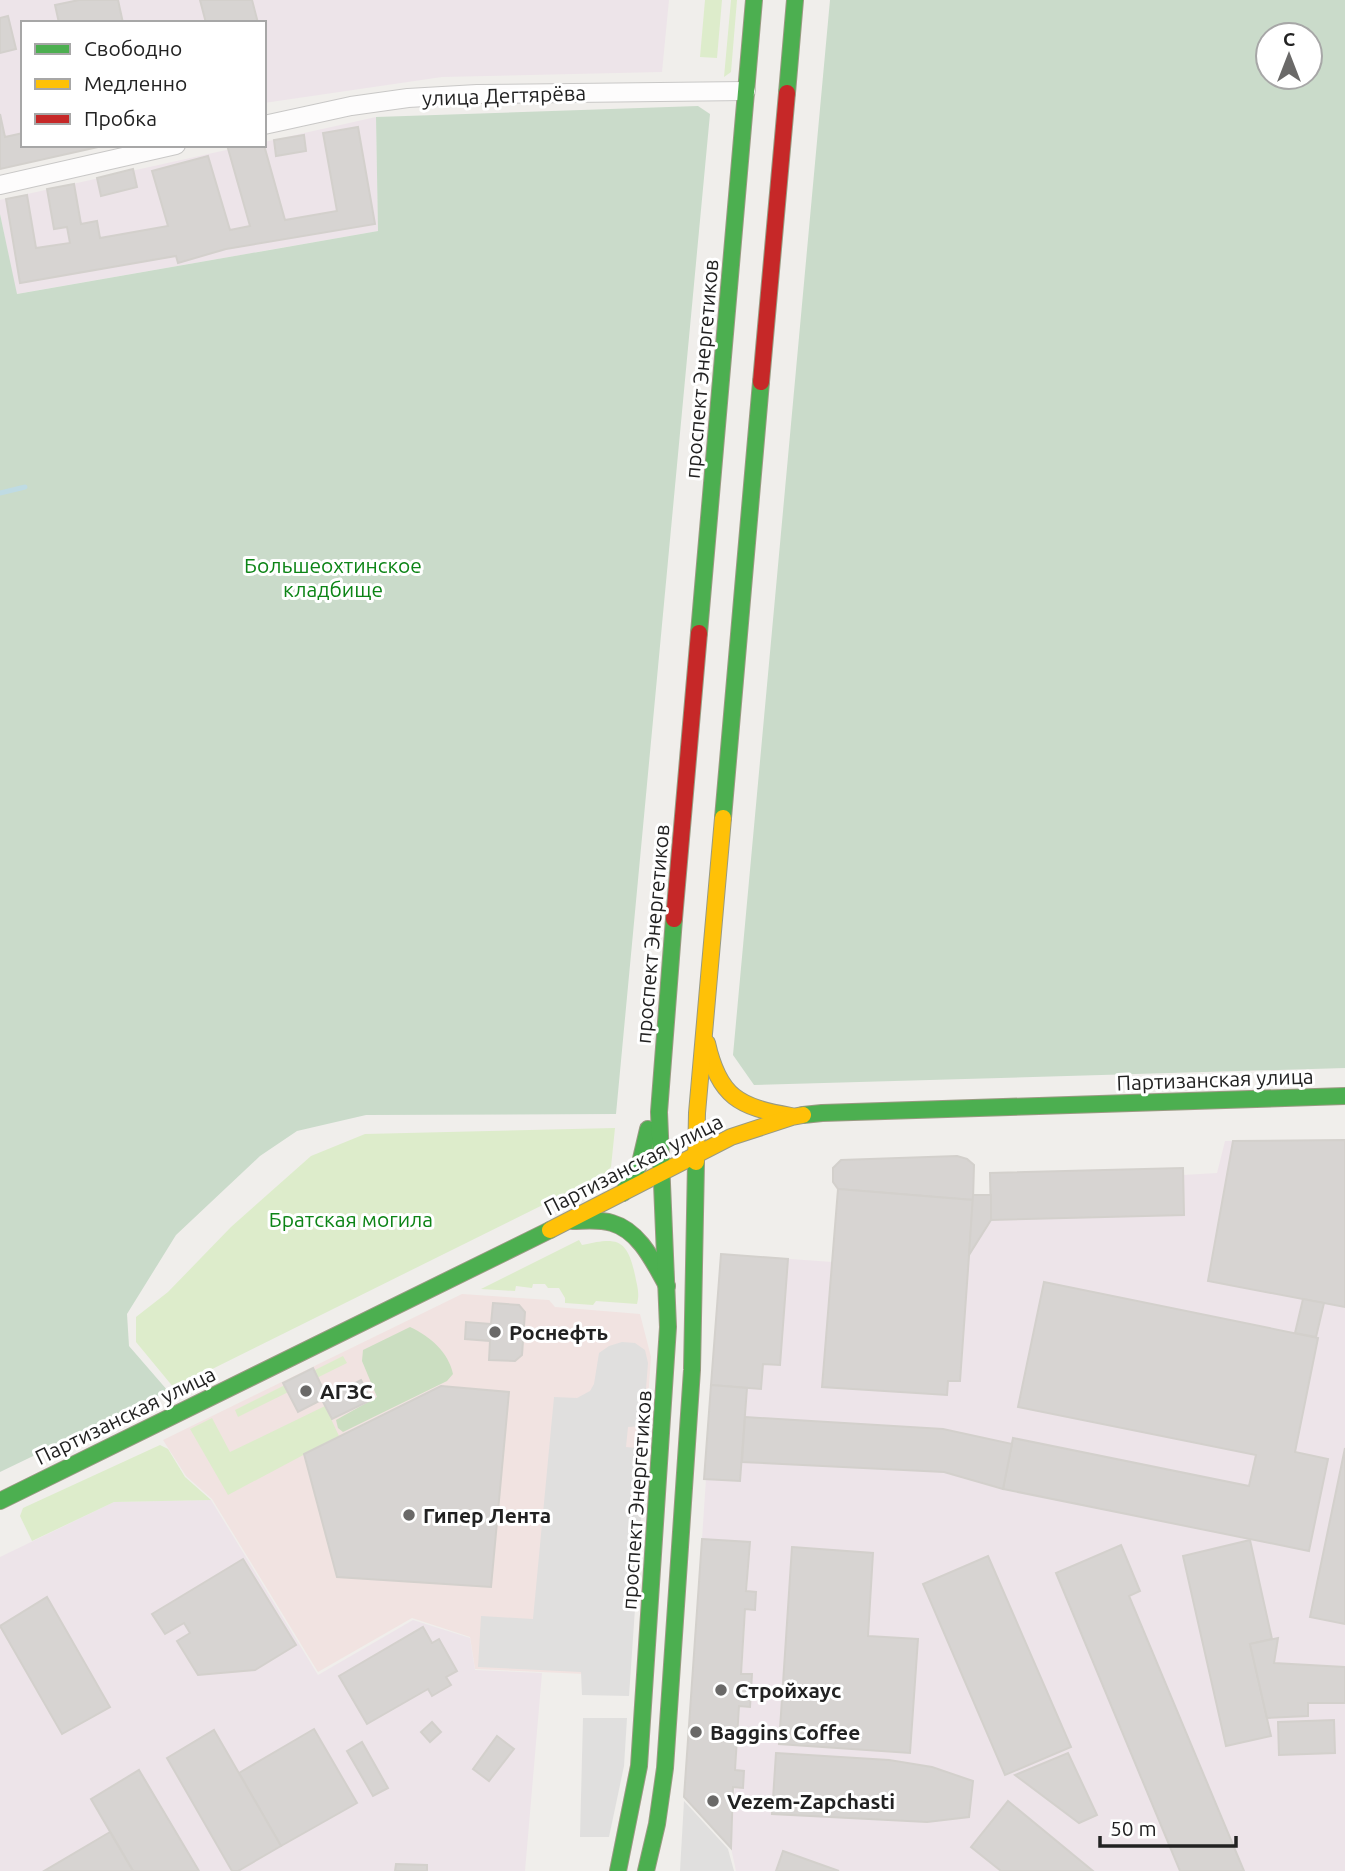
<svg xmlns="http://www.w3.org/2000/svg" width="1345" height="1871" font-family="Ubuntu,sans-serif">
	<rect width="100%" height="100%" fill="#f0eeeb"/>
	<!-- commercial -->
	<path fill="#f1e3e1" d="M462,1294L549,1300L555,1307L640,1314L651,1357L628,1676L475,1669L470,1637L412,1618L318,1672L212,1499L186,1476L163,1440Z"/>
	<!-- industrial -->
	<g fill="#ede4e9">
		<path d="M0,0H669L662,72L442,77L264,103V23H23V145H107L0,169Z"/>
		<path d="M376,117L378,231L16,294L0,214V200L249,145H264V142Z"/>
		<path d="M1345,1140V1871H736L731,1848L750,1543L702,1539L721,1254L832,1262L838,1189L833,1182V1168L841,1160L957,1156L967,1159L974,1165V1195H990V1173L1183,1168V1175L1217,1173L1225,1141Z"/>
		<path d="M211,1500L318,1675L413,1620L470,1638L475,1670L542,1673L525,1871H0V1557L114,1502Z"/>
	</g>
	<!-- grass -->
	<g fill="#ddeccb">
		<path d="M705,0H722L717,58L700,57Z"/>
		<path d="M731,0H737L731,72L724,77Z"/>
		<path d="M615,1128L611,1167L603,1175L174,1388L136,1342V1317L168,1292L231,1227L311,1156L365,1134Z"/>
		<path d="M579,1240L582,1245C617,1237 627,1238 635,1275C637,1286 640,1293 637,1304L596,1301L593,1305L565,1303V1298L559,1288H548L545,1284H533L532,1288L516,1286L515,1291L481,1289Z"/>
		<path d="M343,1356L347,1363L238,1417L235,1410Z"/>
		<path d="M325,1406L339,1436L228,1495L190,1429L212,1418L230,1452Z"/>
		<path d="M160,1445L168,1449L185,1477L211,1500L114,1502L32,1541L20,1516L23,1508Z"/>
	</g>
	<!-- forest -->
	<path fill="#cbdec1" d="M410,1327C430,1336 449,1353 453,1374L447,1381L343,1432L338,1428L336,1420L377,1397L362,1361L363,1350Z"/>
	<!-- cemetery -->
	<g fill="#cadbca" fill-rule="evenodd">
		<path d="M830,0H1345V1068L754,1085L733,1055ZM1268,35H1310V77H1268Z"/>
		<path d="M698,106L710,114L616,1114L366,1115L297,1131L260,1156L176,1235L127,1314L129,1346L168,1391L0,1472V214L17,294L378,231L376,117Z"/>
	</g>
	<!-- parking -->
	<g fill="#e0dfde">
		<path d="M622,1342L635,1343L645,1350L648,1363L643,1426L628,1427L626,1447L646,1449L629,1696L582,1695L581,1672L478,1667L481,1616L533,1619L554,1397L577,1398L590,1391L594,1384L599,1353L609,1346Z"/>
		<path d="M583,1718H627L624,1766L609,1837H580Z"/>
		<path d="M684,1801L728,1849L734,1871H680Z"/>
	</g>
	<g fill="none" stroke-linecap="round" stroke-linejoin="round">
		<!-- stream -->
		<path stroke="#bfdbe3" stroke-width="5" d="M0,493L25,487"/>
	</g>
	<!-- building -->
	<g fill="#d7d4d2" stroke="#d3d0cc" stroke-width="2">
		<path d="M79,0H118L123,23H59L55,5Z"/>
		<path d="M200,0H252L258,23H206Z"/>
		<path d="M8,16L16,49L0,53V18Z"/>
		<path d="M0,114L5,137L23,133V145H107L0,169Z"/>
		<path d="M358,127L375,224L226,249L178,263L176,256L20,283L6,199L27,195L36,248L70,243L67,227L54,229L47,189L74,184L81,224L97,221L100,238L168,226L152,171L208,156L230,230L250,226L227,145H264L285,220L337,211L323,133Z"/>
		<path d="M304,135L306,151L276,156L274,140Z"/>
		<path d="M133,169L137,187L101,196L97,178Z"/>
		<path d="M1345,1140V1307L1208,1281L1233,1141Z"/>
		<path d="M957,1156L967,1159L974,1165L973,1200L838,1189L833,1182V1168L841,1160Z"/>
		<path d="M1183,1168L1184,1215L991,1220L990,1173Z"/>
		<path d="M838,1189L973,1200L960,1381H948L947,1395L822,1387Z"/>
		<path d="M973,1195H991V1220L969,1255Z"/>
		<path d="M721,1254L788,1259L780,1365L763,1364L761,1389L711,1385Z"/>
		<path d="M1044,1282L1318,1338L1295,1452L1328,1459L1309,1551L1003,1489L1013,1438L1249,1486L1256,1455L1018,1407Z"/>
		<path d="M1303,1299L1324,1303L1316,1337L1295,1333Z"/>
		<path d="M493,1303L519,1305L525,1312L522,1355L515,1361L489,1360L490,1341L465,1339L466,1322L491,1324Z"/>
		<path d="M313,1368L327,1397L298,1412L283,1383Z"/>
		<path d="M361,1380L371,1400L332,1419L322,1400Z"/>
		<path d="M711,1385L747,1388L740,1481L704,1479Z"/>
		<path d="M441,1386L509,1392L491,1587L337,1577L304,1454Z"/>
		<path d="M745,1417L943,1429L1012,1444L1003,1489L944,1472L742,1462Z"/>
		<path d="M1345,1448V1624L1310,1617Z"/>
		<path d="M702,1539L750,1542L746,1591L756,1592L755,1610L745,1609L741,1674H752L750,1707L739,1706L735,1770L744,1771L743,1788L733,1787L731,1848L684,1797Z"/>
		<path d="M1250,1540L1272,1639L1250,1644L1271,1736L1226,1746L1183,1556Z"/>
		<path d="M1121,1545L1140,1591L1129,1596L1244,1871H1180L1056,1573Z"/>
		<path d="M792,1547L873,1553L868,1636L918,1639L910,1753L779,1744Z"/>
		<path d="M988,1556L1071,1747L1005,1775L923,1584Z"/>
		<path d="M243,1559L296,1645L255,1670L198,1675L177,1641L190,1633L184,1623L165,1634L152,1614Z"/>
		<path d="M47,1597L110,1707L62,1734L0,1626Z"/>
		<path d="M423,1627L432,1643L439,1639L457,1671L446,1677L451,1685L432,1696L428,1689L367,1724L339,1676Z"/>
		<path d="M1278,1638L1274,1663L1345,1667V1703H1308V1716L1267,1718L1250,1644Z"/>
		<path d="M1334,1720L1335,1753L1279,1755L1278,1722Z"/>
		<path d="M432,1722L441,1732L430,1742L421,1732Z"/>
		<path d="M314,1729L357,1803L281,1846L239,1773Z"/>
		<path d="M214,1730L281,1846L238,1871H232L167,1758Z"/>
		<path d="M497,1736L514,1749L489,1781L473,1769Z"/>
		<path d="M362,1742L388,1788L373,1796L347,1751Z"/>
		<path d="M776,1753L889,1760L932,1767L973,1781L969,1817L927,1822L772,1814Z"/>
		<path d="M1068,1753L1097,1815L1079,1823L1015,1775Z"/>
		<path d="M139,1770L199,1871H133L91,1799Z"/>
		<path d="M1008,1801L1093,1871H1001L971,1847Z"/>
		<path d="M110,1832L133,1871H44Z"/>
		<path d="M783,1851L839,1871H776Z"/>
		<path d="M396,1864L427,1865V1871H395Z"/>
	</g>
	<g fill="none" stroke-linecap="round" stroke-linejoin="round">
		<defs>
			<g id="street">
				<path d="M264,125L351,106L408,98L477,94L746,91"/>
				<path d="M0,185L176,145"/>
			</g>
			<g id="fast">
				<path d="M787,93L795,0"/>
				<path d="M699,633L754,0"/>
				<path d="M723,818L761,382"/>
				<path d="M803,1115L822,1113L1345,1096"/>
				<path d="M623,1193L640,1163L648,1129"/>
				<path d="M572,1221C585,1221 599,1219 612,1223C640,1231 654,1263 667,1286"/>
				<path d="M0,1501L550,1230"/>
				<path d="M618,1871L639,1766L668,1327L659,1112L674,919"/>
				<path d="M646,1871L657,1824L665,1768L692,1370L696,1162"/>
			</g>
			<g id="slow">
				<path d="M707,1043C719,1097 739,1107 791,1116"/>
				<path d="M696,1162L697,1113L723,818"/>
				<path d="M550,1230L731,1137L792,1117L803,1115"/>
			</g>
			<g id="jam">
				<path d="M761,382L787,93"/>
				<path d="M674,919L699,633"/>
			</g>
		</defs>
		<!-- street casing -->
		<use href="#street" stroke="#c9c8c7" stroke-width="20"/>
		<!-- fast casing -->
		<use href="#fast" stroke="#999a82" stroke-width="18"/>
		<!-- slow casing -->
		<use href="#slow" stroke="#999a82" stroke-width="18"/>
		<!-- jam casing -->
		<use href="#jam" stroke="#999a82" stroke-width="18"/>
		<!-- street -->
		<use href="#street" stroke="#fdfcfc" stroke-width="18"/>
		<!-- fast -->
		<use href="#fast" stroke="#4caf50" stroke-width="16"/>
		<!-- slow -->
		<use href="#slow" stroke="#ffc107" stroke-width="16"/>
		<!-- jam -->
		<use href="#jam" stroke="#c62828" stroke-width="16"/>
	</g>
	<!-- markers -->
	<g fill="#6a6968" stroke="#fff" stroke-width="2.5">
		<circle cx="495" cy="1332" r="7"/>
		<circle cx="306" cy="1391" r="7"/>
		<circle cx="409" cy="1515" r="7"/>
		<circle cx="721" cy="1690" r="7"/>
		<circle cx="696" cy="1732" r="7"/>
		<circle cx="713" cy="1801" r="7"/>
	</g>
	<g text-anchor="middle" dominant-baseline="central" stroke-width="6" stroke-linejoin="round" paint-order="stroke">
		<!-- street labels -->
		<g font-size="21" fill="#222" stroke="#fff">
			<text transform="translate(504 95) rotate(-2)">улица Дегтярёва</text>
			<text transform="translate(701 369) rotate(-85)">проспект Энергетиков</text>
			<text transform="translate(652 934) rotate(-85)">проспект Энергетиков</text>
			<text transform="translate(1215 1079) rotate(-2)">Партизанская улица</text>
			<text transform="translate(633 1164) rotate(-27)">Партизанская улица</text>
			<text transform="translate(125 1415) rotate(-26)">Партизанская улица</text>
			<text transform="translate(636 1500) rotate(-86)">проспект Энергетиков</text>
		</g>
		<!-- park labels -->
		<g font-size="21" fill="#0c8416" stroke="#fff">
			<text x="333" y="565">Большеохтинское<tspan x="333" dy="24">кладбище</tspan></text>
			<text x="351" y="1219">Братская могила</text>
		</g>
		<!-- poi labels -->
		<g font-size="21" font-weight="bold" fill="#222" stroke="#fff" text-anchor="start">
			<text x="509" y="1332">Роснефть</text>
			<text x="320" y="1391">АГЗС</text>
			<text x="423" y="1515">Гипер Лента</text>
			<text x="735" y="1690">Стройхаус</text>
			<text x="710" y="1732">Baggins Coffee</text>
			<text x="727" y="1801">Vezem-Zapchasti</text>
		</g>
	</g>
	<!-- legend -->
	<rect x="21" y="21" width="245" height="126" fill="#ffffff" stroke="#a7a7a7" stroke-width="2"/>
	<rect x="35" y="44" width="35" height="10" fill="#4caf50" stroke="#a7a7a7" stroke-width="2"/>
	<text x="84" y="56" font-size="21" fill="#222222">Свободно</text>
	<rect x="35" y="79" width="35" height="10" fill="#ffc107" stroke="#a7a7a7" stroke-width="2"/>
	<text x="84" y="91" font-size="21" fill="#222222">Медленно</text>
	<rect x="35" y="114" width="35" height="10" fill="#c62828" stroke="#a7a7a7" stroke-width="2"/>
	<text x="84" y="126" font-size="21" fill="#222222">Пробка</text>
	<!-- north arrow -->
	<g transform="translate(1289 56)"><circle r="33" fill="#ffffff" stroke="#a7a7a7" stroke-width="2"/>
	<path d="M0-5L12 26L0 18L-12 26Z" fill="#6a6968"/>
	<text y="-10" font-size="19" font-weight="bold" text-anchor="middle" fill="#222222">С</text>
	</g>
	<!-- scale -->
	<path d="M1100 1836v10h136v-10" fill="none" stroke="#222222" stroke-width="3.5"/>
	<text x="1110" y="1836" font-size="21" fill="#222222" stroke="#ffffff" stroke-width="5" paint-order="stroke">50 m</text>
</svg>
